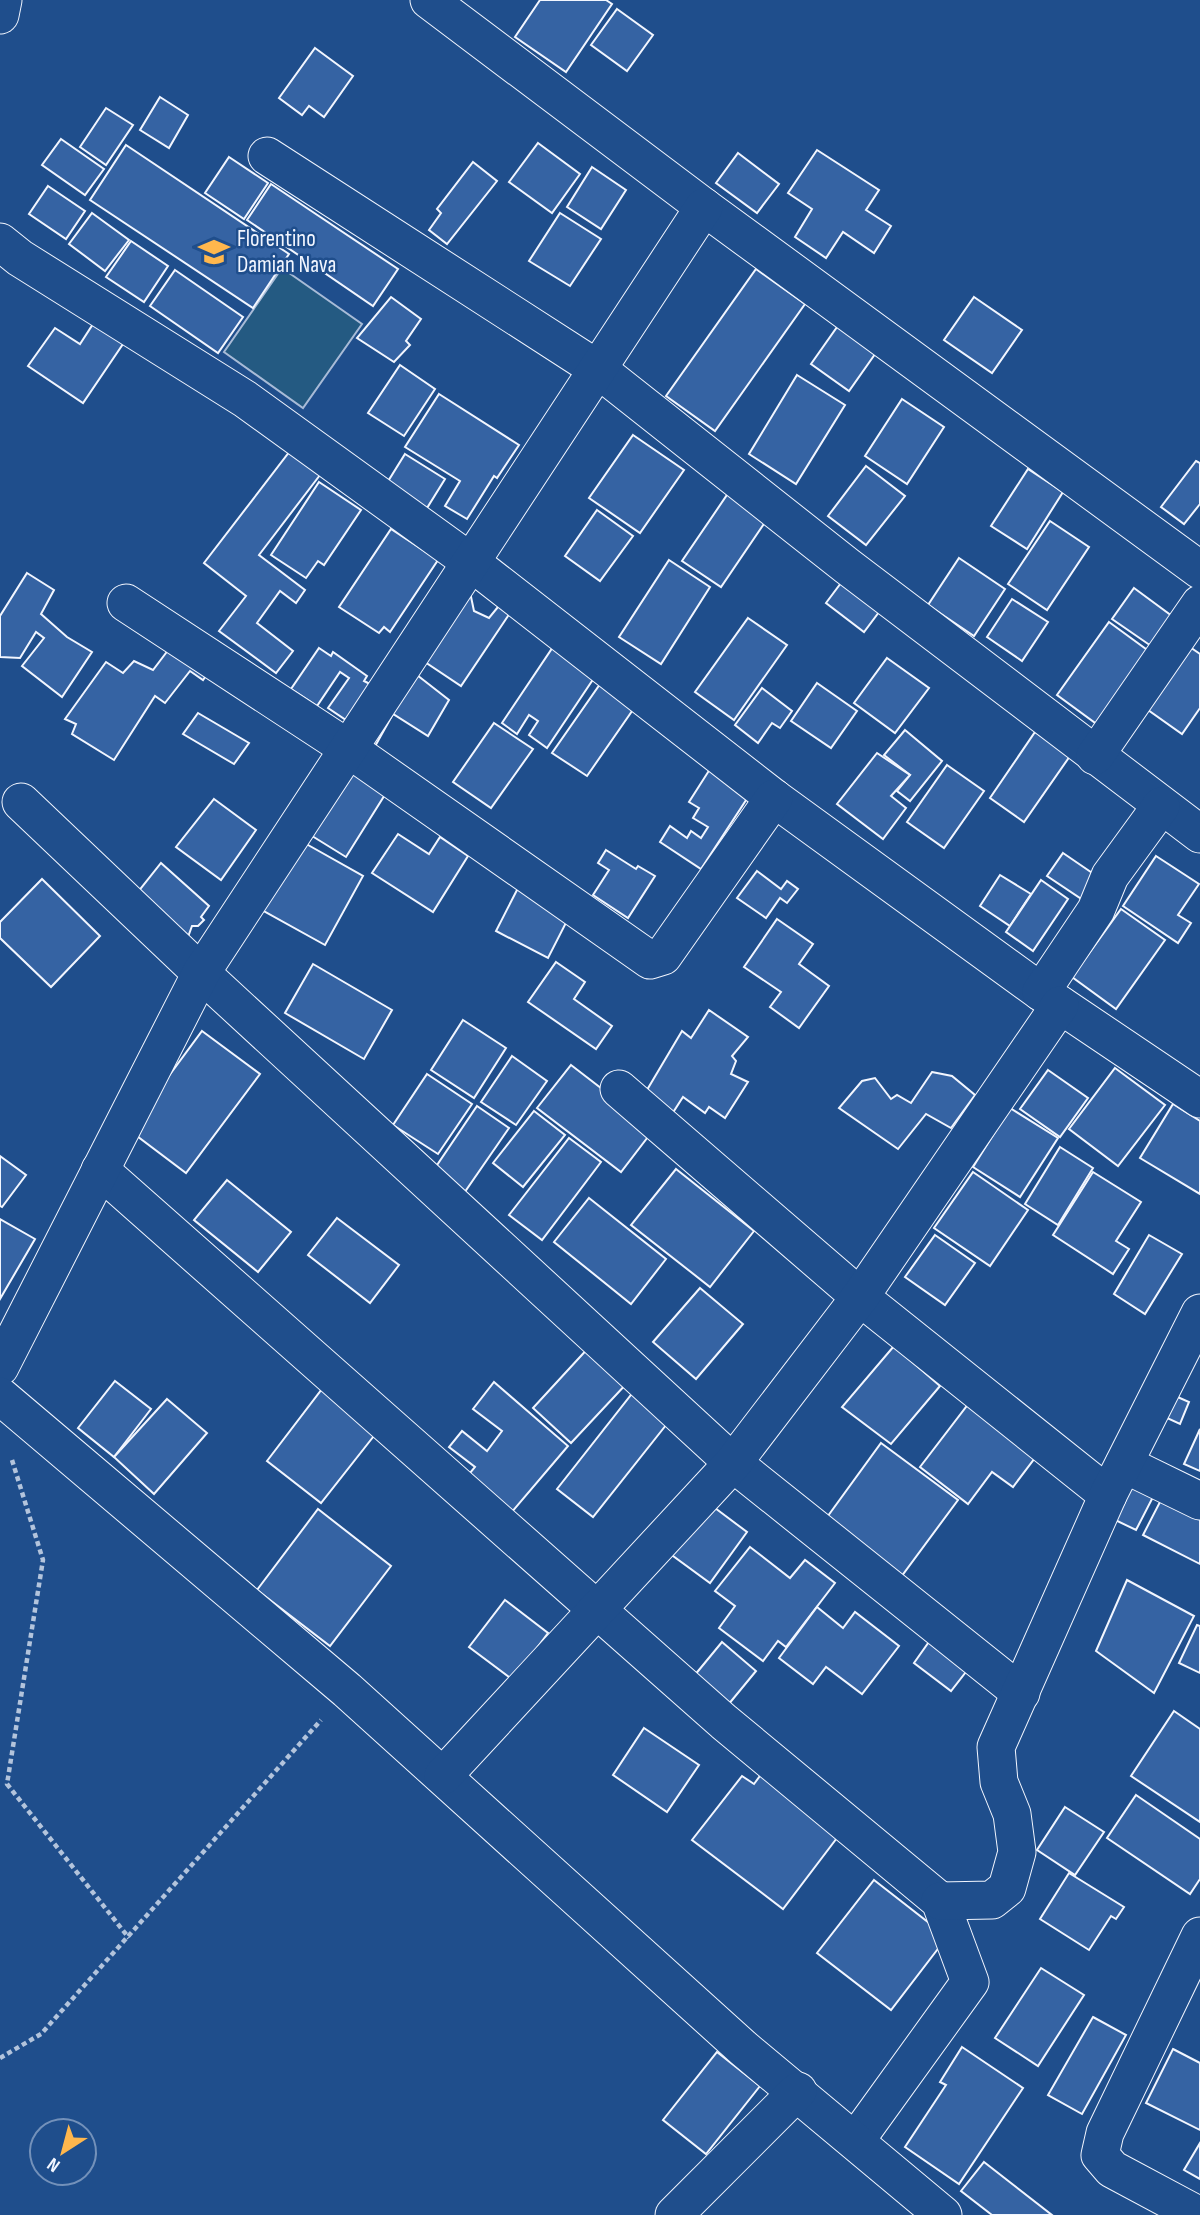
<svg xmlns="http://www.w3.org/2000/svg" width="1200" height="2215" font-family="'Sofia Sans Condensed',sans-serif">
	<rect width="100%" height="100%" fill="#1f4e8c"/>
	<!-- green -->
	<path fill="#245a82" stroke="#a8bbd7" stroke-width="2" d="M282,268L362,324L303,408L224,352Z"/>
	<!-- building -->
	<g fill="#3563a3" stroke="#f2f6ff" stroke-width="2">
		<path d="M540,0H606L612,4L566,72L515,37Z"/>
		<path d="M617,9L653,35L627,71L591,45Z"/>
		<path d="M315,48L353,76L324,117L309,106L302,115L279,98Z"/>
		<path d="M160,97L188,115L169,148L140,130Z"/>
		<path d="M106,108L133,125L106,165L80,147Z"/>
		<path d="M61,139L104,169L85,195L42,165Z"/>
		<path d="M538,143L580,174L552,213L509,182Z"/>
		<path d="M126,145L289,254L253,308L90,200Z"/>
		<path d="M817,150L879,190L866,210L891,226L874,253L843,232L826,258L795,237L812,209L788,193Z"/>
		<path d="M738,153L779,184L757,213L716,183Z"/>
		<path d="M229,157L268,183L244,219L205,193Z"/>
		<path d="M473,162L497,181L447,244L429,230L441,213L437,209Z"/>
		<path d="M592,167L626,190L601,229L567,207Z"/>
		<path d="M271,184L398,269L373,306L247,220Z"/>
		<path d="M48,186L85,211L66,239L29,214Z"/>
		<path d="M92,213L129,240L105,271L69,244Z"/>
		<path d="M560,213L601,239L570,286L529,261Z"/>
		<path d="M131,241L168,266L144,302L106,277Z"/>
		<path d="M756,269L805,304L715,431L666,396Z"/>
		<path d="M175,270L243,317L218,353L150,306Z"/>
		<path d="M391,297L421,319L406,341L410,345L394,362L357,338Z"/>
		<path d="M974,297L1022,330L992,373L944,340Z"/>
		<path d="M842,320L880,347L849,391L811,364Z"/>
		<path d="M95,321L125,341L83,403L28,366L55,328L80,344Z"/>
		<path d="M400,365L435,389L404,436L368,413Z"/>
		<path d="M797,375L845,405L796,484L749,454Z"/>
		<path d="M439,394L519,445L497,478L494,476L467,519L445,506L460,481L405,447Z"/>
		<path d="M902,399L944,427L907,484L865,456Z"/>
		<path d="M633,435L684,470L640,533L589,498Z"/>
		<path d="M290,451L320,475L259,555L305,590L296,603L280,591L257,623L293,651L276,673L219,631L246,596L204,563Z"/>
		<path d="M405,454L445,479L427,508L387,483Z"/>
		<path d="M1196,461L1200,463V504L1184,524L1161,507Z"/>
		<path d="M866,466L905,496L866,545L828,516Z"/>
		<path d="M1028,469L1063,492L1027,549L991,526Z"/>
		<path d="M319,482L361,510L324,565L318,561L306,578L271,555Z"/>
		<path d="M731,489L770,515L721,587L682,561Z"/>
		<path d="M597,510L633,536L600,581L565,556Z"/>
		<path d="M1050,521L1089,547L1047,610L1008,584Z"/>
		<path d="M391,529L438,560L390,632L384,627L379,633L339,607Z"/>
		<path d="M959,558L1005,589L974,636L928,605Z"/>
		<path d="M669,560L710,587L661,664L619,637Z"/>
		<path d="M27,573L54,590L41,614L67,637L92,652L62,697L22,666L44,638L36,632L20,658L0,657V616Z"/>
		<path d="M847,575L885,604L864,632L826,603Z"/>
		<path d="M1134,588L1176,619L1154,648L1112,619Z"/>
		<path d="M470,592L474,611L489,618L502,602L512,610L461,686L422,660Z"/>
		<path d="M1012,599L1048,622L1022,661L987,637Z"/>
		<path d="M748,618L787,645L734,720L695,692Z"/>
		<path d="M1109,622L1150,652L1098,725L1057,695Z"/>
		<path d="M557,641L600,669L547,748L529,735L538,721L529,715L517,734L502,723Z"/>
		<path d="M1184,643L1200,654V708L1182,734L1141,705Z"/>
		<path d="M172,645L210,670L203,680L190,671L165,703L155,696L114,760L72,734L76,724L65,719L106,662L123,673L134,661L153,670Z"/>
		<path d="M319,648L331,656L333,652L367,676L364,681L370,684L346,720L328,708L349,678L340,672L317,706L291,689Z"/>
		<path d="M887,658L929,688L895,733L854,703Z"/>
		<path d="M408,668L449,700L428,736L393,714L373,750L357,749Z"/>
		<path d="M605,677L639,701L587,776L552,753Z"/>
		<path d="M817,683L857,711L831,748L791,721Z"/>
		<path d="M762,688L792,711L780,728L772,723L758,743L735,725Z"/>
		<path d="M198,713L249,743L234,764L183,734Z"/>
		<path d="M494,723L533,749L491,808L453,782Z"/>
		<path d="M905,730L942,761L910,801L897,791L910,775L884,755Z"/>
		<path d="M1035,732L1070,756L1024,822L990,798Z"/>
		<path d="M877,753L910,775L891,796L906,808L883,839L837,804Z"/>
		<path d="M947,765L984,791L944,848L907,822Z"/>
		<path d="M343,767L386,793L346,857L304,831Z"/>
		<path d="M710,769L750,794L701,869L660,842L670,826L687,838L691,831L701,838L708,827L693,818L699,808L689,802Z"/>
		<path d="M214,799L256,830L221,880L176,847Z"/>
		<path d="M398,834L429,854L440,837L468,856L433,912L372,873Z"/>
		<path d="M301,841L363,876L325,945L262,910Z"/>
		<path d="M606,850L636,869L638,866L655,876L628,918L593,895L609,870L598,863Z"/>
		<path d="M1063,853L1101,879L1086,902L1047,876Z"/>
		<path d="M1156,856L1199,884L1178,915L1191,923L1178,943L1123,906Z"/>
		<path d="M161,863L209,906L201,917L204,920L198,926H192L188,937L138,892Z"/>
		<path d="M757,871L781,889L787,881L798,889L787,903L780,898L766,918L737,898Z"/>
		<path d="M1000,875L1031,894L1010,926L980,906Z"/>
		<path d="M42,879L100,936L51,987L0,938V922Z"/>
		<path d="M1041,880L1068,899L1033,951L1006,932Z"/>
		<path d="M519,886L571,913L548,958L496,931Z"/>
		<path d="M1121,909L1165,940L1116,1009L1072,977Z"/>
		<path d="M777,919L813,944L799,964L829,986L799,1028L770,1007L781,992L744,967Z"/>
		<path d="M556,962L585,982L574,999L612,1026L596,1049L528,1002Z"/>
		<path d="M313,964L392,1010L364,1059L285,1013Z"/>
		<path d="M709,1010L748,1037L732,1056L736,1061L731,1074L748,1082L725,1118L709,1107L705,1113L683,1097L672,1114L644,1095L682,1031L691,1038Z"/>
		<path d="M463,1020L506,1048L474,1098L431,1070Z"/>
		<path d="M202,1031L260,1074L186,1173L129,1130Z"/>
		<path d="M512,1056L547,1081L516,1125L481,1102Z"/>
		<path d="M571,1065L654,1129L621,1172L537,1108Z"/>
		<path d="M1115,1068L1165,1105L1118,1166L1069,1129Z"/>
		<path d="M1048,1070L1088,1098L1060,1137L1020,1109Z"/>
		<path d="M932,1072L952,1076L975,1095L951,1128L926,1114L898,1149L839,1108L862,1081L875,1078L891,1099L897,1095L911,1103Z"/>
		<path d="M427,1074L472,1104L438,1154L393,1125Z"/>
		<path d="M1173,1104L1200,1121V1194L1140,1158Z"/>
		<path d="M477,1106L509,1128L462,1196L431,1174Z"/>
		<path d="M1010,1108L1058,1138L1020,1197L973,1167Z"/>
		<path d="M534,1111L565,1135L523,1187L493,1163Z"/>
		<path d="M569,1138L601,1162L542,1240L509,1215Z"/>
		<path d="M1060,1147L1093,1168L1058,1225L1025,1204Z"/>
		<path d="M0,1156L26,1175L2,1207L0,1206Z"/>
		<path d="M676,1169L754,1231L710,1287L631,1225Z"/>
		<path d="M973,1172L1028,1210L990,1266L934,1228Z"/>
		<path d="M1093,1172L1141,1202L1116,1241L1129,1249L1113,1274L1053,1235Z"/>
		<path d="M227,1180L291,1232L258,1272L194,1220Z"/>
		<path d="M589,1198L666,1259L631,1304L554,1242Z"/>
		<path d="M337,1218L399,1265L370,1303L308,1255Z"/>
		<path d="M0,1219L35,1239L0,1299Z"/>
		<path d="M935,1235L975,1263L945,1305L905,1277Z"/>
		<path d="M1149,1235L1182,1254L1145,1314L1114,1294Z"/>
		<path d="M700,1288L743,1324L696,1379L653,1342Z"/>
		<path d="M591,1345L629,1381L571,1443L533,1408Z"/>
		<path d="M894,1346L940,1386L891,1444L842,1407Z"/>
		<path d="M115,1381L151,1409L114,1457L78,1428Z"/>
		<path d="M494,1382L568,1446L505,1520L460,1485L475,1467L449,1447L462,1431L487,1451L502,1431L473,1409Z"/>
		<path d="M638,1386L674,1415L593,1517L557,1489Z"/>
		<path d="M322,1389L377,1432L321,1503L267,1461Z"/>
		<path d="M1164,1391L1189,1402L1180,1424L1154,1412Z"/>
		<path d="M976,1394L1044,1446L1013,1487L992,1472L968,1504L920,1467Z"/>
		<path d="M167,1399L207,1433L154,1494L114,1457Z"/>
		<path d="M1200,1429V1471L1184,1464Z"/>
		<path d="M881,1443L958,1500L901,1577L825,1520Z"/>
		<path d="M1126,1484L1153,1497L1136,1530L1109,1517Z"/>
		<path d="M1162,1498L1200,1517V1564L1143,1535Z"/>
		<path d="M707,1502L747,1532L710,1583L669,1553Z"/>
		<path d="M318,1509L391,1566L330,1646L257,1590Z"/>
		<path d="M750,1547L790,1578L805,1560L835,1583L786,1647L778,1641L763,1661L719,1628L735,1606L715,1591Z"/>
		<path d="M1127,1580L1194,1616L1154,1693L1096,1651Z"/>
		<path d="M505,1600L548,1633L513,1680L469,1647Z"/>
		<path d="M817,1607L843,1628L855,1612L899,1646L862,1694L826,1667L813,1684L779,1658Z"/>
		<path d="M1197,1625L1200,1626V1673L1179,1663Z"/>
		<path d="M931,1639L969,1668L951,1691L914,1663Z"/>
		<path d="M722,1642L756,1671L728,1705L694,1676Z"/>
		<path d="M1174,1711L1200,1729V1822L1131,1776Z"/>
		<path d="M644,1728L699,1765L667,1812L613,1775Z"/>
		<path d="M765,1769L843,1830L783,1909L692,1840L742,1776L754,1784Z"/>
		<path d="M1136,1795L1200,1839V1879L1190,1894L1107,1838Z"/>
		<path d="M1065,1807L1104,1832L1075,1875L1037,1850Z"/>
		<path d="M1069,1873L1124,1907L1116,1919L1111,1916L1089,1950L1040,1919Z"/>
		<path d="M874,1880L947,1937L891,2010L817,1953Z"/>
		<path d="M1041,1968L1084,1995L1038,2066L995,2038Z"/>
		<path d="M1093,2017L1126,2035L1082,2114L1048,2095Z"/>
		<path d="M962,2047L1023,2088L959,2184L905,2147L946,2085L940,2082Z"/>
		<path d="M1173,2049L1200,2063V2130L1146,2103Z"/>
		<path d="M717,2052L760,2086L706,2154L663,2120Z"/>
		<path d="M1200,2143V2179L1184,2170Z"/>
		<path d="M984,2162L1052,2215H992L961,2191Z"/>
	</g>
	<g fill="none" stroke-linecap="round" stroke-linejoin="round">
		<defs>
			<g id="minor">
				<path d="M429,0L704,207L1200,570"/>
				<path d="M0,15L3,0"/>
				<path d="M267,156L599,370L847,566L1200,834"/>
				<path d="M0,242L20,258L245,399L472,563L774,798L1041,992L1200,1099"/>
				<path d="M126,603L346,747L650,960L663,956L774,798"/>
				<path d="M1095,756L1200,604"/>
				<path d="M21,802L201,973L733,1463L1021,1693"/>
				<path d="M1041,992L1096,910L1110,876L1161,806"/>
				<path d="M619,1089L860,1297L1108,1495"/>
				<path d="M100,1170L724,1722L940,1901L970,1982L856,2140"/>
				<path d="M0,1367L201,973L704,207"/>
				<path d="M0,1396L347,1690L743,2048L943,2215"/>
				<path d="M1124,1464L1200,1501"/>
				<path d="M443,1776L733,1463L860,1297L1060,1005"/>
				<path d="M940,1901L992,1900L1007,1888L1017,1852L1012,1814L999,1782L996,1747L1108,1495L1200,1313"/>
				<path d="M674,2215L798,2091"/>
				<path d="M1198,2215L1112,2169L1100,2155L1105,2133L1200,1936"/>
			</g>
		</defs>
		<!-- minor casing -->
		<use href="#minor" stroke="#f2f6ff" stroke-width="39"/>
		<!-- path -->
		<g stroke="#b3c4dc" stroke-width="4.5" stroke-dasharray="5 3.5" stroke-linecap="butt">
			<path d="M12,1460L43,1560L7,1784L129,1938"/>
			<path d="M0,2058L41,2034L321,1720"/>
		</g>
		<!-- minor -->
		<use href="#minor" stroke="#1f4e8c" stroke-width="37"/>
	</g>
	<!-- icons -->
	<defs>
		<symbol id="school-bare" viewBox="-9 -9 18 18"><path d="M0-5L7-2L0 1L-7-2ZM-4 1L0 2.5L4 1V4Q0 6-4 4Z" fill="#ffb74d" stroke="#1f4e8c" stroke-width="2.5" paint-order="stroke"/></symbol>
	</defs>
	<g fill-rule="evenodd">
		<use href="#school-bare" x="192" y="230" width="44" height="44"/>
	</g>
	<g text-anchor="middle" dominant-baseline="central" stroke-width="5" stroke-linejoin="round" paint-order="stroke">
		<!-- poi labels -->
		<g font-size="23" fill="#f2f6ff" stroke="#1f4e8c" text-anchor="start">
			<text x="237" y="239">Florentino<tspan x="237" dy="26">Damian Nava</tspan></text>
		</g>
	</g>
	<!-- north arrow -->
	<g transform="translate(63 2152) rotate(216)"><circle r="33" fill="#1f4e8c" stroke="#7391ba" stroke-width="2"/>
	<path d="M0-5L12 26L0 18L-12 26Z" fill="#ffb74d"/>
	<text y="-10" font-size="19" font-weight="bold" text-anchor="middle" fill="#f2f6ff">N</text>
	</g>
</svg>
